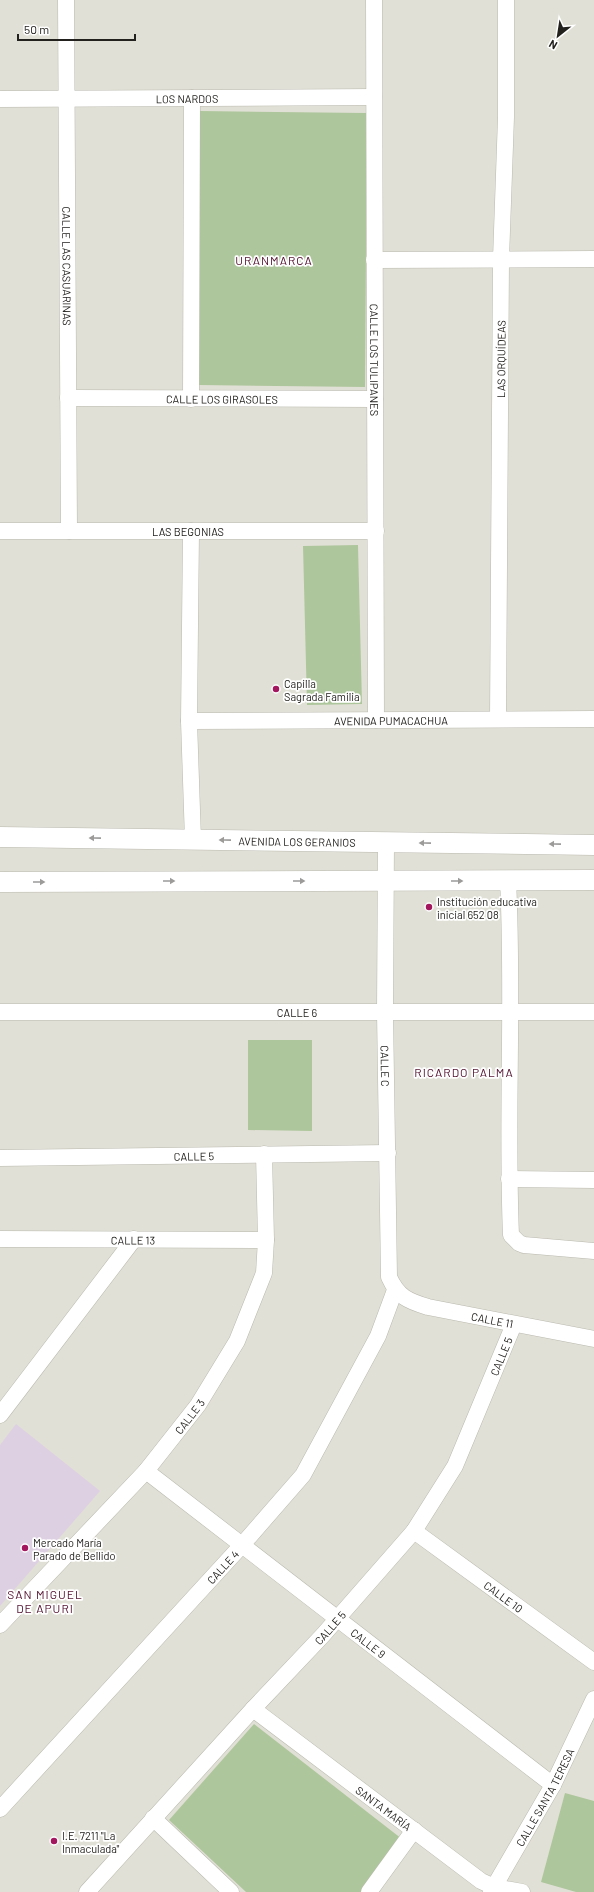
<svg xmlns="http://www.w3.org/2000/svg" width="594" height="1892" font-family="Barlow,sans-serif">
	<rect width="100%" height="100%" fill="#e1e0d6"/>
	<!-- commercial -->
	<path fill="#ded0e3" d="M16,1424L100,1491L0,1606V1445Z"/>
	<!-- green -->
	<g fill="#aec69c">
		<path d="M200,111L367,113L365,387L198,385Z"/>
		<path d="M358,545L362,704L307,705L303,546Z"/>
		<path d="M248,1040H312V1131L248,1130Z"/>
		<path d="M254,1724L402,1839L363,1892H246L169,1820Z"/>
		<path d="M565,1793L594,1801V1892H576L541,1882Z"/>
	</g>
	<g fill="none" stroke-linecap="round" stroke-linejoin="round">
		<defs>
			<g id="minor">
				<path id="s1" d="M66,0L69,531"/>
				<path id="s2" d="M374,0L376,720"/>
				<path id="s3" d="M0,99L374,97"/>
				<path d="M374,260L594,259"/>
				<path id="s4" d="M68,398L375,399"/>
				<path d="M191,399L192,98"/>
				<path id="s5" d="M0,531H376"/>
				<path d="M191,531L189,721L193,840"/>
				<path id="s6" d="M498,719L501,259L506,117V0"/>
				<path id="s7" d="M189,721L594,719"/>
				<path id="s8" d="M386,842L385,1012L389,1277C398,1297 408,1301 428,1307L594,1339"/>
				<path d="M508,880C514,999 506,1117 511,1235L519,1243L524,1245L594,1251"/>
				<path id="s9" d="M0,1012H594"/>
				<path id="s10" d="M0,1158L388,1153"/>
				<path d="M509,1179L594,1180"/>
				<path id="s11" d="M0,1239L266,1240"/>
				<path d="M0,1415L134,1239"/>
				<path id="s12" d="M146,1471L553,1785"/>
				<path id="s13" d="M414,1531L594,1662"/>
				<path id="s14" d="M0,1625L146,1471L198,1405L237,1341L264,1273L266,1240L264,1154"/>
				<path id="s15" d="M253,1709L481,1881L494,1887L522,1892"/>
				<path id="s16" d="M0,1809L242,1545L303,1475L378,1336L395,1290"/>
				<path d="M153,1818L231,1892"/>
				<path id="s17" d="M87,1892L253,1709L323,1635L414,1531L455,1466L514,1324"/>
				<path d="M369,1892L414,1830"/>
				<path id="s18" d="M491,1892L553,1785L594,1699"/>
			</g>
			<g id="tertiary">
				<path id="s19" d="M0,837L594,845"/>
				<path d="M0,882L594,880"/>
			</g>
		</defs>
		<!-- minor casing -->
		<use href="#minor" stroke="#bab9af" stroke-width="17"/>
		<!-- tertiary casing -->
		<use href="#tertiary" stroke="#bab9af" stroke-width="21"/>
		<!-- minor -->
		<use href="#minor" stroke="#fff" stroke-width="16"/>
		<!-- tertiary -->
		<use href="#tertiary" stroke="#fff" stroke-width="20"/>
	</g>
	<!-- one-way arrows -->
	<defs><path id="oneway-solid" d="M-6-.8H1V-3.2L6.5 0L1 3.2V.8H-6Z"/></defs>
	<g fill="#9c9b9a">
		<use href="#oneway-solid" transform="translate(95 838) rotate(-179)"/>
		<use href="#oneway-solid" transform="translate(225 840) rotate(-179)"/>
		<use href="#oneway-solid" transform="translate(425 843) rotate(-179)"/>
		<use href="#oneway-solid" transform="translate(555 844) rotate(-179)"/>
		<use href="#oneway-solid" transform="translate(169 881)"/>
		<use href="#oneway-solid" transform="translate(299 881)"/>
		<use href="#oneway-solid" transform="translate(457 881)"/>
		<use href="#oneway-solid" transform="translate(39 882)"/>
	</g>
	<!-- markers -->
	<g fill="#a3175f" stroke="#fff" stroke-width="1.5">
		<circle cx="276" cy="689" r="4"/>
		<circle cx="429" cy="907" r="4"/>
		<circle cx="25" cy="1548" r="4"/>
		<circle cx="54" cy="1841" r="4"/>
	</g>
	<g text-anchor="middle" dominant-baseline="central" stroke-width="3.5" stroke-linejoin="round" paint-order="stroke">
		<!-- street labels -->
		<g font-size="11" fill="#22211e" stroke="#fff">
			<text stroke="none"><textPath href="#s3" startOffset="187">LOS NARDOS</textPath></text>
			<text stroke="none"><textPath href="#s1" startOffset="266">CALLE LAS CASUARINAS</textPath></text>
			<text stroke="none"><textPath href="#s6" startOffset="360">LAS ORQUÍDEAS</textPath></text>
			<text stroke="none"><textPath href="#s2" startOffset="360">CALLE LOS TULIPANES</textPath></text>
			<text stroke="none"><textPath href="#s4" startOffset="154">CALLE LOS GIRASOLES</textPath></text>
			<text stroke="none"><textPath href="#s5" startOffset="188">LAS BEGONIAS</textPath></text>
			<text stroke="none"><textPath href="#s7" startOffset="202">AVENIDA PUMACACHUA</textPath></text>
			<text stroke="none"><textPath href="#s19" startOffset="297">AVENIDA LOS GERANIOS</textPath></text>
			<text stroke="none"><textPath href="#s9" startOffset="297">CALLE 6</textPath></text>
			<text stroke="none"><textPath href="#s8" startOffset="224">CALLE C</textPath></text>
			<text stroke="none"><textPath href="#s10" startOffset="194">CALLE 5</textPath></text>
			<text stroke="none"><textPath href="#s11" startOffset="133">CALLE 13</textPath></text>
			<text stroke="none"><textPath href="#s8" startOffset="552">CALLE 11</textPath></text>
			<text stroke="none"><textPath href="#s17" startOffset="683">CALLE 5</textPath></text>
			<text stroke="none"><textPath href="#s14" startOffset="282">CALLE 3</textPath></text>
			<text stroke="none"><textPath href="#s16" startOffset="329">CALLE 4</textPath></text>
			<text stroke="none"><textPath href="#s13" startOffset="111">CALLE 10</textPath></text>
			<text stroke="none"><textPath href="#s17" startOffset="359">CALLE 5</textPath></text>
			<text stroke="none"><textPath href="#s12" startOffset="281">CALLE 9</textPath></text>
			<text stroke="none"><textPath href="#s18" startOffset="109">CALLE SANTA TERESA</textPath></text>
			<text stroke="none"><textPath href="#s15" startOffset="164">SANTA MARÍA</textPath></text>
		</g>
		<!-- poi labels -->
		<g font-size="11" fill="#22211e" stroke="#fff" text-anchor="start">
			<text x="284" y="683">Capilla<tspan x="284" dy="13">Sagrada Familia</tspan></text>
			<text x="437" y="901">Institución educativa<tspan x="437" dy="13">inicial 652 08</tspan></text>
			<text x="33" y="1542">Mercado María<tspan x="33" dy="13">Parado de Bellido</tspan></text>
			<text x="62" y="1835">I.E. 7211 "La<tspan x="62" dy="13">Inmaculada"</tspan></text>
		</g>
		<!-- neighbourhood labels -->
		<g font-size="12" letter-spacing="1" fill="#52112f" stroke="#fff">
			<text x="274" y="260">URANMARCA</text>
			<text x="464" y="1072">RICARDO PALMA</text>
			<text x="45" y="1594">SAN MIGUEL<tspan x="45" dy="14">DE APURI</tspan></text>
		</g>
	</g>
	<!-- north arrow -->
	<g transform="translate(558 36) rotate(210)" stroke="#ffffff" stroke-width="3" paint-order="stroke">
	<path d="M0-3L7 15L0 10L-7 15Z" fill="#22211e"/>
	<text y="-6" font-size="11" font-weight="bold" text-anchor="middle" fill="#22211e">N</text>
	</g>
	<!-- scale -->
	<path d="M18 34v6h117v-6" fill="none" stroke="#22211e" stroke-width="2"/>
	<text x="24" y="34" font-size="12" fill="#22211e" stroke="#ffffff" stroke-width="3" paint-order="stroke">50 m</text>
</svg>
